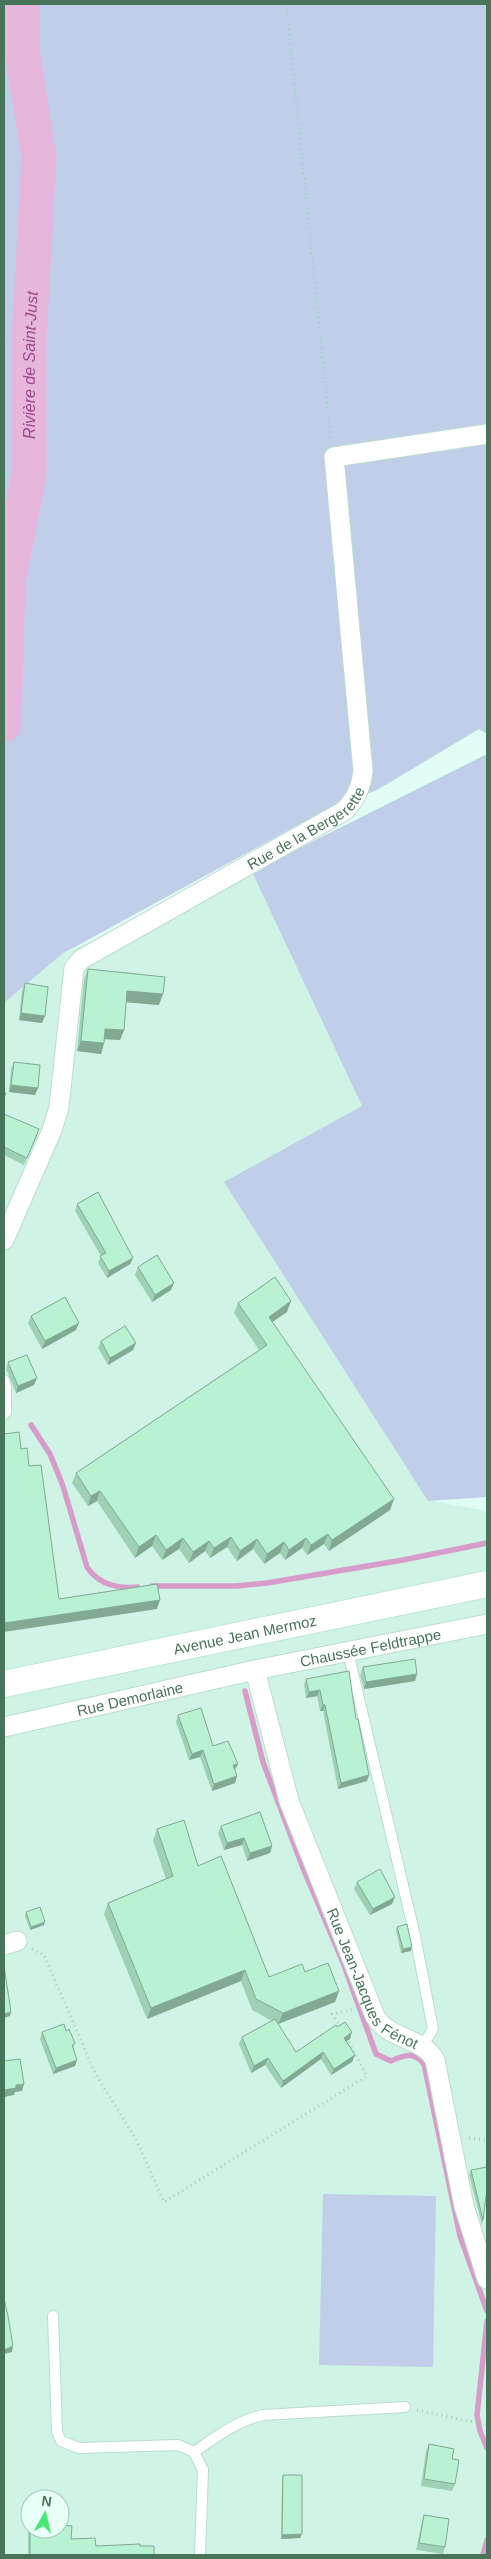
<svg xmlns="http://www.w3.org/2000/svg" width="491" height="2559" font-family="Helvetica,sans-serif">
	<rect width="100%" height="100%" fill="#e1fcf4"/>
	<!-- residential -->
	<path fill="#cff4e6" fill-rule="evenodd" d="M252,872L362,1106L428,1500L487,1511V2555H4V1003L62,954ZM30,2499H60V2529H30Z"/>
	<!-- green -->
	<g fill="#c0ceea">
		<path d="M4,4H487V734L479,729L377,790L331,807L62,954L4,1003Z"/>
		<path d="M487,754V1497L428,1501L224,1182L362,1106L252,872Z"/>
		<path d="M323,2194L436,2196L433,2367L319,2365Z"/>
	</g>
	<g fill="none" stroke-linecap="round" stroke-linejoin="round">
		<!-- stream -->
		<g stroke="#d89cca" stroke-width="5.5">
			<path d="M31,1425L50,1454L63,1486L87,1567C99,1585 117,1589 138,1587"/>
			<path d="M152,1586H237L267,1583L403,1560L487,1543"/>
			<path d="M245,1691L263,1762L303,1868L344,1965L376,2054L391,2061C404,2055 414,2051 424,2064L460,2236L487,2311"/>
			<path d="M487,2321L477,2415L480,2431L487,2448"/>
			<path d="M483,2555L487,2540"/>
		</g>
		<!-- river -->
		<path stroke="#e6b6db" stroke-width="35" id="s1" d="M4,724L8,583L29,474V340L39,158L22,51V4"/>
		<defs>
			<g id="service">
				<path d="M4,1380L6,1387V1412L4,1414"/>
				<path d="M348,1652L415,1936L433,2029L422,2047"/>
				<path d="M53,2316L57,2432L61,2441L79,2448L178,2445L194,2452L203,2470L200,2555"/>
				<path d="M194,2452C216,2437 236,2421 263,2415L405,2407"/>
			</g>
			<g id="minor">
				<path id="s2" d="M4,1240L52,1130L59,1107L74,968L82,959L344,811C356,799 361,788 363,771L334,457L487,434"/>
				<path id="s3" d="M255,1670L289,1801L375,2016C388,2040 423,2037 435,2060L464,2206L487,2279"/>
				<path id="s4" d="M4,1727L255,1670L487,1624"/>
				<path d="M4,1945L17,1941"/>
			</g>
			<g id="secondary">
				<path id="s5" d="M4,1684L487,1584"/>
			</g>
		</defs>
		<!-- service casing -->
		<use href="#service" stroke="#badecd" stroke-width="12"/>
		<!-- minor casing -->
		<use href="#minor" stroke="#badecd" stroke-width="21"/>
		<!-- secondary casing -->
		<use href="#secondary" stroke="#bde8d4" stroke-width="28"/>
		<!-- path -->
		<g stroke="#9cd7b7" stroke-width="3" stroke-dasharray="1 4" stroke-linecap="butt">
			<path d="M286,4L331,438"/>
			<path d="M4,326V343"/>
			<path d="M32,1949L44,1955L96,2075L136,2139L164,2202L367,2076L346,2037"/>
			<path d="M341,2027L332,2014L354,2009"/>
			<path d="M469,2138L487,2140"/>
			<path d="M417,2410L487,2425"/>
		</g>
		<!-- service -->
		<use href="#service" stroke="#fff" stroke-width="10"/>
		<!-- minor -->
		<use href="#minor" stroke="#fff" stroke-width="19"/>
		<!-- secondary -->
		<use href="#secondary" stroke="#fff" stroke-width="26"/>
	</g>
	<!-- wall -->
	<g fill="#9ed0b5">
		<path d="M88,969L159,1005L126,1002L124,1030L120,1040L105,1039L104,1043L101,1054L77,1051L84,979Z"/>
		<path d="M25,983L42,1023L19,1020L22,990Z"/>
		<path d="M14,1062L35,1095L9,1092L11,1069Z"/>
		<path d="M4,1114L37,1136L24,1165L4,1155Z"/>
		<path d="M77,1204L133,1258L130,1264L107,1278L98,1263L101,1256L75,1211Z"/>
		<path d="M138,1267L171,1290L152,1302L135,1275Z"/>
		<path d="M238,1303L287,1312L272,1322L390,1510L329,1551L324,1544L307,1555L302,1548L285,1560L280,1553L264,1564L253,1549L237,1561L227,1547L210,1558L205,1551L189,1563L179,1549L162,1560L152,1546L135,1558L97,1501L88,1506L72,1483L76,1473L259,1350L234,1313Z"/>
		<path d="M31,1316L76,1330L42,1349L28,1323Z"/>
		<path d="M101,1341L133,1350L108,1365L98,1348Z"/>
		<path d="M8,1362L34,1385L16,1393L6,1369Z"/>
		<path d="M363,1667L415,1681L364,1689L360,1675Z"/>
		<path d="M306,1679L356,1719L369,1775L367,1781L338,1789L323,1711H320L317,1696L306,1698L304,1685Z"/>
		<path d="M178,1715L213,1746L235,1771L237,1776L235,1783L212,1791L200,1757L189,1760L176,1722Z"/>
		<path d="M221,1826L272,1846L270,1853L247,1861L242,1845L224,1850L218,1833Z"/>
		<path d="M157,1829L198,1866L269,1977L305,1972L339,1991L335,2002L278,2024L296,2052L337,2027L350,2039L346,2041L355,2055L352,2062L331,2075L321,2059L281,2088L265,2065L251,2073L239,2044L242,2037L272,2021L252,2010L241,1981L147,2019L104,1914L108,1903L166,1879L153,1840Z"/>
		<path d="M357,1882L392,1904L370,1915L354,1889Z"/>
		<path d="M26,1912L44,1925L30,1930L25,1916Z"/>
		<path d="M397,1927L411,1951L401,1953L396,1930Z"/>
		<path d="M66,2031L75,2043L73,2049L75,2066L53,2074L40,2039L42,2032Z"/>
		<path d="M487,2167V2202L486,2201L483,2220L482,2225L469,2175L471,2170Z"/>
		<path d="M429,2444L455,2484L452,2491L421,2486L426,2451Z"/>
		<path d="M283,2475L302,2534L300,2538L281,2539L282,2479Z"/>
		<path d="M424,2515L445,2547L443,2554L416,2550L422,2522Z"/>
		<path d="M30,2522L71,2539L96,2546H140L154,2555H28V2527Z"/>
	</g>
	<!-- shaded-wall -->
	<g fill="#81a994">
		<path d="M127,991L163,994L159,1005L123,1002Z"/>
		<path d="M21,1013L45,1016L42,1023L19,1020Z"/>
		<path d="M105,1029L124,1030L120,1040L102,1039Z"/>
		<path d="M81,1041L104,1043L101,1054L77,1051Z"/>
		<path d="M11,1085L38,1088L35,1095L9,1092Z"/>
		<path d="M133,1258L130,1264L107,1278L109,1271Z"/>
		<path d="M174,1283L171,1290L152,1302L155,1295Z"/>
		<path d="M291,1301L287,1312L265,1327L269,1317Z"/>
		<path d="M79,1323L76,1330L42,1349L45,1341Z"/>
		<path d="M136,1343L133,1350L108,1365L110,1358Z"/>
		<path d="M37,1378L34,1385L16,1393L18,1386Z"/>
		<path d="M100,1491L97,1501L88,1506L91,1496Z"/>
		<path d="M394,1499L390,1510L329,1551L332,1540Z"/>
		<path d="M328,1534L324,1544L307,1555L311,1545Z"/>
		<path d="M156,1535L152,1546L135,1558L139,1547Z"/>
		<path d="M231,1537L227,1547L210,1558L214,1548Z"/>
		<path d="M183,1538L179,1549L162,1560L166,1550Z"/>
		<path d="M306,1538L302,1548L285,1560L289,1550Z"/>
		<path d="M257,1539L253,1549L237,1561L240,1551Z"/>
		<path d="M209,1541L205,1551L189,1563L193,1552Z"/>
		<path d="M284,1542L280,1553L264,1564L267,1554Z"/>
		<path d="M160,1600L157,1609L4,1632V1623Z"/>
		<path d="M417,1674L415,1681L364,1689L366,1682Z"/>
		<path d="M320,1690L317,1696L306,1698L309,1692Z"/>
		<path d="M323,1705H325L323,1711H320Z"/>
		<path d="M203,1750L200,1757L189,1760L192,1754Z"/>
		<path d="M238,1764L235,1770L233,1765Z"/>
		<path d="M369,1775L367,1781L338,1789L341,1783Z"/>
		<path d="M237,1776L235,1783L212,1791L214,1784Z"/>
		<path d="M244,1838L242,1845L224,1850L227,1843Z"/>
		<path d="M272,1846L270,1853L247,1861L250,1853Z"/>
		<path d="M395,1897L392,1904L370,1915L373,1909Z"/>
		<path d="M45,1922L44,1925L30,1930L31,1927Z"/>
		<path d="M412,1947L411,1951L401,1953L403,1949Z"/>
		<path d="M245,1970L241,1981L147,2019L151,2008Z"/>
		<path d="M339,1991L335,2002L278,2024L283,2013Z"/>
		<path d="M11,2012L10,2016L4,2018V2014Z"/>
		<path d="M352,2032L350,2039L341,2045L344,2038Z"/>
		<path d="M323,2052L321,2059L281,2088L283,2081Z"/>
		<path d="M355,2055L352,2062L331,2075L334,2069Z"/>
		<path d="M268,2058L265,2065L251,2073L254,2066Z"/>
		<path d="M77,2060L75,2066L53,2074L56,2068Z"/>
		<path d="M24,2084L22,2091L15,2092L14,2095L4,2097V2090L16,2085Z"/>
		<path d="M13,2346L12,2352L4,2354V2350Z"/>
		<path d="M302,2534L300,2538L281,2539L282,2535Z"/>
	</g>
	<!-- building -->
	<g fill="#b8f2d3" stroke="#81a994">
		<path d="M88,969L165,977L163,994L127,991L124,1030L105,1029L104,1043L81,1041Z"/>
		<path d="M25,983L48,987L45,1016L21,1013Z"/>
		<path d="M14,1062L40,1065L38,1088L11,1085Z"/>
		<path d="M4,1092L6,1093L4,1098Z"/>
		<path d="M4,1114L39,1129L27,1158L4,1147Z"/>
		<path d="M98,1192L133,1258L109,1271L100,1256L106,1253L77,1204Z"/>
		<path d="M157,1255L174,1283L155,1295L138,1267Z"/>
		<path d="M275,1277L291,1301L269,1317L394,1499L332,1540L328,1534L311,1545L306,1538L289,1550L284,1542L267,1554L257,1539L240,1551L231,1537L214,1548L209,1541L193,1552L183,1538L166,1550L156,1535L139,1547L100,1491L91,1496L76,1473L267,1345L238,1303Z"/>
		<path d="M65,1297L79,1323L45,1341L31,1316Z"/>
		<path d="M125,1326L136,1343L110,1358L101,1341Z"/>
		<path d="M27,1355L37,1378L18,1386L8,1362Z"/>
		<path d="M19,1432L21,1449L27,1448L29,1466L41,1465L59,1599L157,1584L160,1600L4,1623V1434Z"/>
		<path d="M415,1659L417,1674L366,1682L363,1667Z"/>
		<path d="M349,1671L356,1719H358L369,1775L341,1783L325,1705H323L320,1690L309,1692L306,1679Z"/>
		<path d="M201,1708L213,1746L228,1741L238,1764L233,1765L237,1776L214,1784L203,1750L192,1754L178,1715Z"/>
		<path d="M260,1812L272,1846L250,1853L244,1838L227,1843L221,1826Z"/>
		<path d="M184,1820L198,1866L221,1856L269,1977L302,1964L305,1972L328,1963L339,1991L283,2013L256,1999L245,1970L151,2008L108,1903L173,1876L157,1829Z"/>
		<path d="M380,1869L395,1897L373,1909L357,1882Z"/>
		<path d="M40,1907L45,1922L31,1927L26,1912Z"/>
		<path d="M407,1924L412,1947L403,1949L397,1927Z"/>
		<path d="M4,1966L11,2012L4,2014Z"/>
		<path d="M275,2019L296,2052L336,2025L337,2027L345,2022L352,2032L344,2038L355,2055L334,2069L323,2052L283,2081L268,2058L254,2066L242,2037Z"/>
		<path d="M64,2024L66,2031L69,2029L75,2043L72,2045L77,2060L56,2068L42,2032Z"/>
		<path d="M20,2059L24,2084L16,2085V2088L4,2090V2061Z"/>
		<path d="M487,2167V2196H486L483,2220L471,2170Z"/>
		<path d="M4,2299L8,2316L13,2346L4,2350Z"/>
		<path d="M429,2444L454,2449L452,2459L459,2460L455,2484L424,2479Z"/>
		<path d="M283,2475H302V2534L282,2535Z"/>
		<path d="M424,2515L449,2519L445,2547L419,2543Z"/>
		<path d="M30,2522V2529H60V2525L72,2526L71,2539L95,2538L96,2546L140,2544V2546H154V2555H30Z"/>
	</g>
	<g text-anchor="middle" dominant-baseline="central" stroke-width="4" stroke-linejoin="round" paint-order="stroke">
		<!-- street labels -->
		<g font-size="15" fill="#48745a" stroke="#e7fff7">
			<text stroke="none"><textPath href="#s2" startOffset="556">Rue de la Bergerette</textPath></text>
			<text stroke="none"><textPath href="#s5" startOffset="246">Avenue Jean Mermoz</textPath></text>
			<text stroke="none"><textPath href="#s4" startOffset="375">Chaussée Feldtrappe</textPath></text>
			<text stroke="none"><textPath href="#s4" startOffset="129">Rue Demorlaine</textPath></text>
			<text stroke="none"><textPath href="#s3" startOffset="335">Rue Jean-Jacques Fénot</textPath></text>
		</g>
		<!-- water labels -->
		<g font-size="16" font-style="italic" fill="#9d4a89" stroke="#e7fff7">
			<text stroke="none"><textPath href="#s1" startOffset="361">Rivière de Saint-Just</textPath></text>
		</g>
	</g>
	<!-- border -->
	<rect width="491" height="2559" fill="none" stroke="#48745a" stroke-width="10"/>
	<!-- north arrow -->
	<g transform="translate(45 2514) rotate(8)"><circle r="24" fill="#e7fff7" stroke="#a7c7b8"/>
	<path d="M0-4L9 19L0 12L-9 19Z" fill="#44e974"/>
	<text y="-8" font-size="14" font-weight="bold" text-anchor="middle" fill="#48745a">N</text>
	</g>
</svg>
